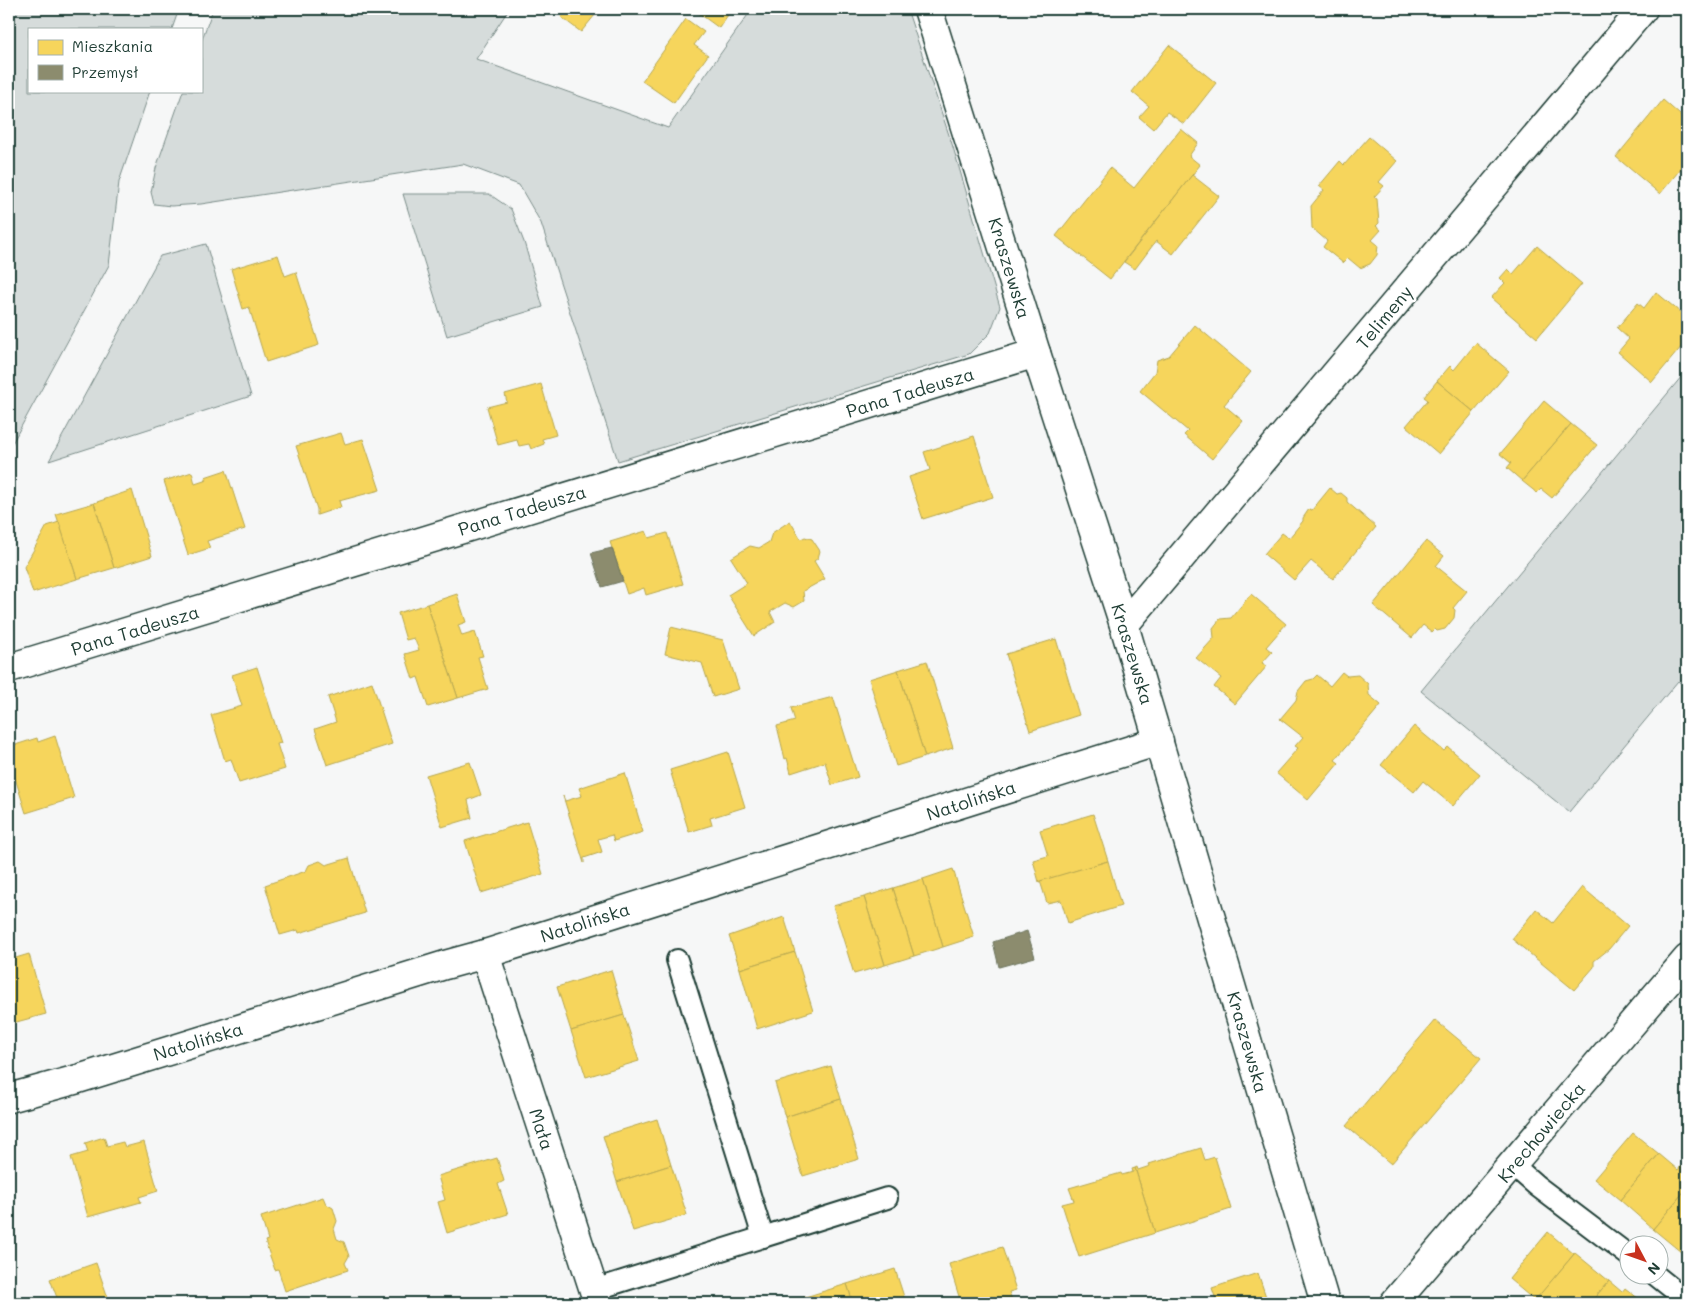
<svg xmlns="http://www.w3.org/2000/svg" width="1696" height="1312" font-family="Mali,sans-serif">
	<rect width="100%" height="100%" fill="#f6f7f7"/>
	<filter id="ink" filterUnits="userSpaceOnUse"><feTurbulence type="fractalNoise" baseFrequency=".02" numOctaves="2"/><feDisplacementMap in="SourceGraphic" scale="10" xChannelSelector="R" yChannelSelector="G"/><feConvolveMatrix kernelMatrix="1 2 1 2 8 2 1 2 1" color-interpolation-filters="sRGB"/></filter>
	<g filter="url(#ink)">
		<!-- green -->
		<g fill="#d6dcdb" stroke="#7a8c88">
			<path d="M9,9H179L172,29H29V91H150L119,182L109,265L9,449Z"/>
			<path d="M213,9H509L476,59L668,128L752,9H907L953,147L1000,307L990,333L969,354L618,461L541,223L519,185L463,164L201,204L171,206L154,204L151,192L156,168L183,91H201V42Z"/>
			<path d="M403,194H489L511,209L524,242L543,307L447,336Z"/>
			<path d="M206,244L251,396L49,461L160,256Z"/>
			<path d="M1687,370V688L1678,681L1569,812L1421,691Z"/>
		</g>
		<!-- homes -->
		<g fill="#f6d55c" stroke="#b6a750">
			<path d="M568,9H600L581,32L561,17Z"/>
			<path d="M693,9H732L719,28Z"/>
			<path d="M686,19L704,32L694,45L708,55L674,103L642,81Z"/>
			<path d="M1169,45L1216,83L1184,124L1167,112L1153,129L1139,117L1149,106L1132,92Z"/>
			<path d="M1663,100L1687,121V161L1660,194L1616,157Z"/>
			<path d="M1181,129L1198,143L1189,156L1200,165L1110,279L1056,236L1110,168L1134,188Z"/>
			<path d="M1369,137L1397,161L1379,182L1384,186L1374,197L1377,199L1379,223L1376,226L1381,230L1372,240L1378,245L1377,255L1370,264L1360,268L1348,258L1343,263L1323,247L1327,241L1312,228L1311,206L1324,190L1319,186L1340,161L1344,165Z"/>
			<path d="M1192,175L1219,196L1173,254L1156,241L1135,269L1124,262Z"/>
			<path d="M1537,246L1582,284L1537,338L1491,298L1505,283L1500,278L1508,269L1513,274Z"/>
			<path d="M278,255L285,276L296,272L319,345L266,362L249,307L243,309L231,269Z"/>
			<path d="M1656,292L1687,318V340L1652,382L1618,352L1629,339L1617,328L1638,303L1644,308Z"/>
			<path d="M1195,325L1251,372L1224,405L1243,421L1212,459L1184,435L1188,431L1140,391L1155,372L1157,360L1169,356Z"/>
			<path d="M1476,343L1509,371L1474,412L1437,381L1450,366L1454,370Z"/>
			<path d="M1437,381L1474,412L1439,454L1406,426L1428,400L1424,397Z"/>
			<path d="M541,384L556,435L542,439L544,444L531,449L529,444L519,446L517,440L498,445L487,407L507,402L505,394Z"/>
			<path d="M1544,401L1571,424L1522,481L1507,468L1511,463L1500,454Z"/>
			<path d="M1571,424L1597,445L1552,498L1541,489L1537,493L1522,481Z"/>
			<path d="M341,433L345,444L363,439L380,490L339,501L341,507L317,515V509L296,446Z"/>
			<path d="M974,436L993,497L923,519L909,477L930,470L924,452Z"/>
			<path d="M226,470L245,529L207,541L210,548L188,555L164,481L192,472L195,484L207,480L205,477Z"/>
			<path d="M1330,488L1337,494L1341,493L1347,498V502L1376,527L1333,579L1311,561L1294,580L1264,554L1282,533L1289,538L1303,521V518L1309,509L1312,510Z"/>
			<path d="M132,490L152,556L114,568L94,503Z"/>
			<path d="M94,503L114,568L77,579L56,514Z"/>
			<path d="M790,521L801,539L805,537L812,539L820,551L818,558L814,561L825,579L803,591L804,601L794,607L785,603L770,612L775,622L754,636L728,595L747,583L731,558L750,546L759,548L769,542L772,533Z"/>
			<path d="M59,522L77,579L33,593L24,567L47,526Z"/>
			<path d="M646,531L649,538L667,533L683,584L646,595L644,588L627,594L610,542Z"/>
			<path d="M1426,541L1444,556L1436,566L1467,591L1453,608L1455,610L1454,618L1445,629L1437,631L1435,629L1432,632L1423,625L1412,638L1373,605Z"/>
			<path d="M457,594L466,622L458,625L462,636L475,632L483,656L478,657L488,689L458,698L427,604Z"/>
			<path d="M1251,594L1286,624L1266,647L1272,652L1262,663L1267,666L1235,704L1214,687L1221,678L1196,658L1214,638L1213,628L1220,619L1231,618Z"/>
			<path d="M427,604L458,698L428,707L418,677L413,679L405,654L419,650L414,638L406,640L398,613Z"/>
			<path d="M671,627L723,640L739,689L713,697L702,663L665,654Z"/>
			<path d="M1056,639L1079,715L1030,731L1006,654Z"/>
			<path d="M927,661L953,748L925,757L898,670Z"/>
			<path d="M257,667L281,743L277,744L285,769L239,783L231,759L225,761L211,715L242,706L232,675Z"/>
			<path d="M898,670L925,757L896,766L869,679Z"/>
			<path d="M1342,672L1347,676L1358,675L1368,684L1369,695L1381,705L1335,760L1339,763L1308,800L1276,773L1298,748L1295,746L1303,737L1280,719L1296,700L1298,691L1306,681L1313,679L1317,675L1330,686Z"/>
			<path d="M372,682L392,744L327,765L315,729L336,722L328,697Z"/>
			<path d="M833,697L858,777L832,785L825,762L791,773L787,758L785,759L777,726L795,721L791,708Z"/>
			<path d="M1414,726L1444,751L1448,747L1480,774L1453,806L1423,781L1414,792L1381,765Z"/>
			<path d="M55,736L74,798L26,813L9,759V747L37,738L38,742Z"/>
			<path d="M728,752L745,807L710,818L712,825L689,832L670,770Z"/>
			<path d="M470,762L481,795L468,800L472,818L442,827L426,775Z"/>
			<path d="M625,773L643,832L614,841L612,835L598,839L602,852L584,858V863L563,796L565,801L582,796L579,788Z"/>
			<path d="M1093,814L1108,861L1039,882L1033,860L1048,856L1040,830Z"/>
			<path d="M527,822L543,874L481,893L465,841Z"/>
			<path d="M349,858L365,913L299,933L298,930L280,935L265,885L306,871L309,865L320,861L326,865Z"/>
			<path d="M1108,861L1121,906L1068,923L1061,900L1047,903L1040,881Z"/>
			<path d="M953,869L974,937L943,947L923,879Z"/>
			<path d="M923,879L943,947L914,956L893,888Z"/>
			<path d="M1582,887L1628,926L1609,949L1594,961V967L1574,990L1512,939L1536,909L1553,923Z"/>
			<path d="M893,888L914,956L885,965L864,897Z"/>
			<path d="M864,897L885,965L854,974L833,906Z"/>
			<path d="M784,917L795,952L740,969L729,936Z"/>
			<path d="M795,952L813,1011L757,1029L740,969Z"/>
			<path d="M29,954L46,1014L9,1024V960Z"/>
			<path d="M611,970L624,1015L571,1031L557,987Z"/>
			<path d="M624,1015L639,1061L586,1077L571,1031Z"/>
			<path d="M1435,1020L1481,1058L1391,1164L1346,1126Z"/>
			<path d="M831,1066L841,1099L785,1117L775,1083Z"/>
			<path d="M841,1099L859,1159L803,1176L785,1117Z"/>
			<path d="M657,1119L671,1165L617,1182L603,1136Z"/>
			<path d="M1633,1133L1659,1154L1620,1200L1594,1179Z"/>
			<path d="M104,1137L107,1146L123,1142L125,1147L144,1142L158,1191L139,1197L141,1202L88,1217L71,1157L88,1152L85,1143Z"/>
			<path d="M1201,1148L1205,1160L1215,1157L1231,1209L1155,1233L1135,1168L1137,1167L1138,1170L1150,1166L1149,1164Z"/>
			<path d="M1659,1154L1678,1170L1681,1166L1687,1171V1188L1653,1229L1620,1200Z"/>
			<path d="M497,1158L504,1181L498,1184L508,1214L447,1233L438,1202L445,1200L438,1176Z"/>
			<path d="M671,1165L687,1215L633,1231L617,1182Z"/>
			<path d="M1135,1168L1155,1233L1079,1257L1062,1204L1074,1201L1069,1188L1121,1173L1122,1175L1133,1172L1132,1169Z"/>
			<path d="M1687,1188V1257L1653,1229Z"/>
			<path d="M323,1197L326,1204L333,1208L337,1221L334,1229L337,1239L344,1242L349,1256L345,1263L348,1270L285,1291L278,1269L275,1270L270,1256L265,1241L268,1240L261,1217Z"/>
			<path d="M1548,1232L1574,1254L1535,1301L1509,1279Z"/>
			<path d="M1002,1247L1016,1290L1009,1292L1013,1303H961L949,1264Z"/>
			<path d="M1575,1253L1609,1281L1590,1303H1541L1536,1299Z"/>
			<path d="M96,1263L108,1298L93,1303H59L50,1279Z"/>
			<path d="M895,1269L906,1303H853L847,1284Z"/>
			<path d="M1258,1273L1268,1303H1217L1212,1288Z"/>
			<path d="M1609,1281L1622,1292L1625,1288L1644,1303H1590Z"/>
			<path d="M847,1284L853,1303H804L802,1298Z"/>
		</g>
		<!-- industry -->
		<g fill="#8c8c6e" stroke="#6b745d">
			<path d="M612,548L623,581L602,587L591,553Z"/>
			<path d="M1027,931L1035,957L999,967L993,942Z"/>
		</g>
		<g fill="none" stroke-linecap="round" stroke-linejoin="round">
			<defs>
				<g id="service">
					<path d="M677,960L763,1237"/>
					<path d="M1513,1165L1537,1186L1628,1255"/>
					<path d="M1654,1274L1684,1298"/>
					<path d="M594,1290L887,1198"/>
				</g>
				<g id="minor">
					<path d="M928,9L1036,353L1124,625L1325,1303"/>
					<path d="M1124,625L1643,9"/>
					<path d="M9,668L1036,353"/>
					<path d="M485,954L598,1303"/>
					<path d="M9,1098L78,1079L445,965L485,954L1159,741"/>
				</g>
				<path id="tertiary" d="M1394,1303L1687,959"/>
			</defs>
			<!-- service casing -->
			<use href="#service" stroke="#1f3d34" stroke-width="24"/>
			<!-- minor casing -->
			<use href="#minor" stroke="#1f3d34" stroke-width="31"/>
			<!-- tertiary casing -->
			<use href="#tertiary" stroke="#1f3d34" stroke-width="31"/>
			<!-- service -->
			<use href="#service" stroke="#fff" stroke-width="20"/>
			<!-- minor -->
			<use href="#minor" stroke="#fff" stroke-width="28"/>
			<!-- tertiary -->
			<use href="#tertiary" stroke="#fff" stroke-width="28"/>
		</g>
	</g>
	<g text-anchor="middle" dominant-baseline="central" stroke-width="5" stroke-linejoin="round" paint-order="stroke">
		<!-- street labels -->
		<g font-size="18" fill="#1f3d34" stroke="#fff">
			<text transform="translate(1010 268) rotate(73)">Kraszewska</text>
			<text transform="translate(1384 317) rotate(-50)">Telimeny</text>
			<text transform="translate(910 392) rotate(-17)">Pana Tadeusza</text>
			<text transform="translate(522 510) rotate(-17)">Pana Tadeusza</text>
			<text transform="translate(135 630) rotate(-17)">Pana Tadeusza</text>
			<text transform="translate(1133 654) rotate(73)">Kraszewska</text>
			<text transform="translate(971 800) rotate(-18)">Natolińska</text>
			<text transform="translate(585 922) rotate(-18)">Natolińska</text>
			<text transform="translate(198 1041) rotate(-17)">Natolińska</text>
			<text transform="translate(1248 1042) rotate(74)">Kraszewska</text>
			<text transform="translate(542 1129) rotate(72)">Mała</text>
			<text transform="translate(1541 1132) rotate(-50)">Krechowiecka</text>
		</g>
	</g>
	<!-- margin -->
	<rect width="1696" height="1312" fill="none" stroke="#fff" stroke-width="30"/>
	<rect x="15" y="15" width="1666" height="1282" fill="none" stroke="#1f3d34" stroke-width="2" filter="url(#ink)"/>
	<!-- legend -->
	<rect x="28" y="28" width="175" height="65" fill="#ffffff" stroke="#a5b1ae"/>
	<rect x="38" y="40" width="25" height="15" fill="#f6d55c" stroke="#a5b1ae"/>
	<text x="72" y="52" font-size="15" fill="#1f3d34">Mieszkania</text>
	<rect x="38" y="65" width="25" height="15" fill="#8c8c6e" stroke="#a5b1ae"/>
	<text x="72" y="78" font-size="15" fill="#1f3d34">Przemysł</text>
	<!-- north arrow -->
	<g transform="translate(1644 1260) rotate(131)"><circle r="24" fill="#ffffff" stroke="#a5b1ae"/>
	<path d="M0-4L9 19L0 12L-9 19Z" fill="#c8321e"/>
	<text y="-8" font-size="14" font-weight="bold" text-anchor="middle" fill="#1f3d34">N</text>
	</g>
</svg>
